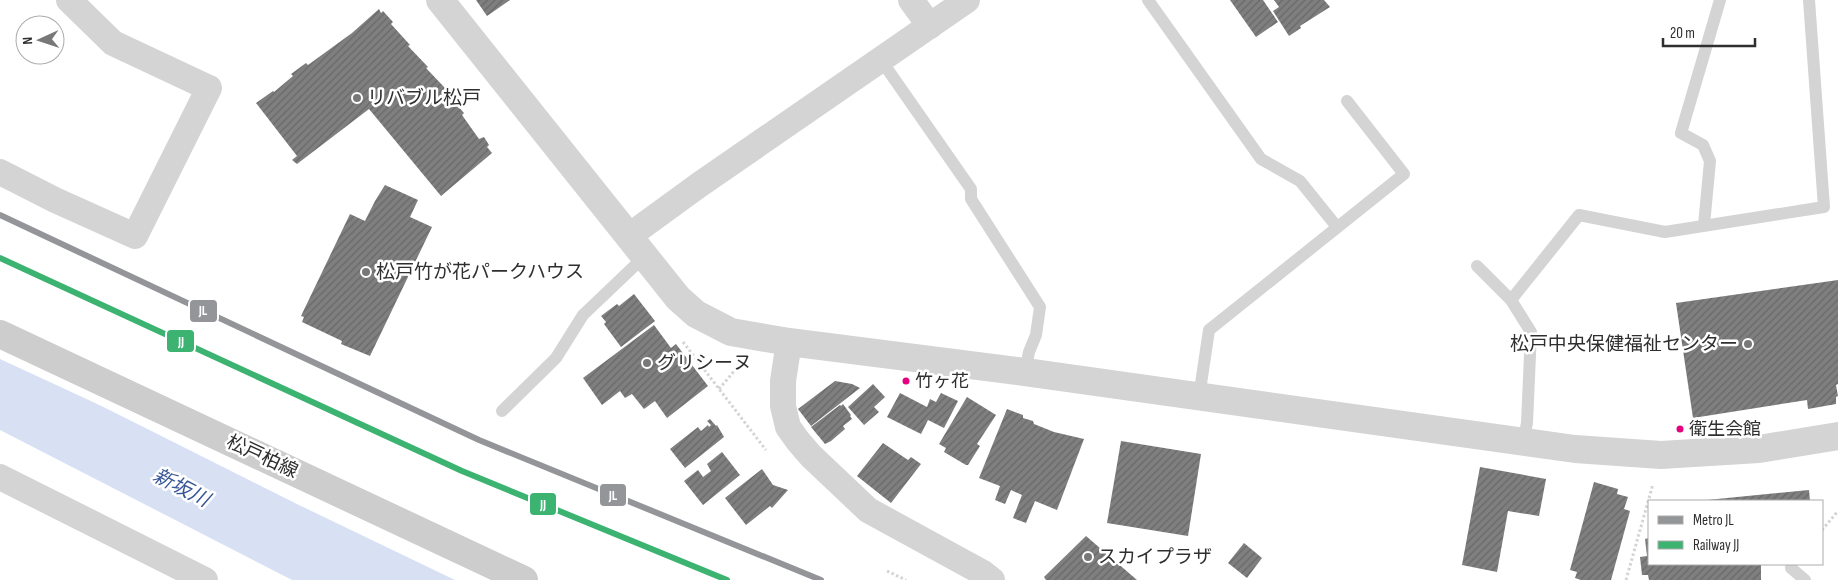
<svg xmlns="http://www.w3.org/2000/svg" width="1838" height="580" font-family="'Sofia Sans Condensed','Noto Sans JP',sans-serif">
	<defs>
		<pattern id="building-hatch" width="6" height="6" patternUnits="userSpaceOnUse" patternTransform="scale(1.25)"><rect width="6" height="6" fill="#7f7f7f"/><path d="M-1 1l2-2M0 6l6-6M5 7l2-2" fill="none" stroke="#686868"/></pattern>
	</defs>
	<rect width="100%" height="100%" fill="#fff"/>
	<!-- water -->
	<path fill="#d8e1f3" d="M0,355L299,505L455,580H292L0,430Z"/>
	<!-- pier -->
	<path fill="#fff" d="M0,353H1L171,438L0,359Z"/>
	<!-- building -->
	<g fill="url(#building-hatch)">
		<path d="M476,0H510L487,16Z"/>
		<path d="M1230,0H1263L1278,22L1256,37Z"/>
		<path d="M1274,0H1324L1330,7L1300,26L1301,28L1289,36L1273,11L1279,7Z"/>
		<path d="M379,9L381,13L383,11L393,22L391,24L410,45L408,46L428,67L426,68L445,88L444,90L464,113L462,115L479,139L484,137L489,145L487,147L492,153L441,196L369,109L297,164L292,160L297,156L256,103L273,91L274,92L293,76L291,74L306,63L308,65L352,33Z"/>
		<path d="M385,185L418,200L410,217L432,227L370,356L341,344L342,341L302,322L304,317L301,316L350,214L365,221L375,201Z"/>
		<path d="M1838,280V384L1836,385L1838,396L1836,397V404L1808,409L1807,400L1693,418L1676,303Z"/>
		<path d="M634,294L655,321L621,347L604,324L606,322L601,316L617,304L619,306Z"/>
		<path d="M654,325L671,348L676,344L708,386L667,418L655,401L644,409L632,394L625,398L620,391L602,405L583,378Z"/>
		<path d="M835,381L852,384L860,388L811,426L798,409Z"/>
		<path d="M873,384L885,397L874,407L879,412L864,425L848,407Z"/>
		<path d="M900,393L927,407L930,399L936,402L941,393L958,401L944,428L928,420L921,434L887,417Z"/>
		<path d="M967,397L996,415L977,444L980,446L968,465H966L944,452L946,448L939,444Z"/>
		<path d="M843,404L851,415L850,416L852,419L843,426L845,429L831,441L825,444L811,427L840,405L841,406Z"/>
		<path d="M1007,409L1023,415V418L1033,421L1034,424L1054,432L1084,439L1057,510L1035,501L1026,523L1013,518L1022,495L1011,490L1005,504L995,500L1000,486L979,478Z"/>
		<path d="M710,419L716,426L717,425L724,437L685,468L670,449L698,427L701,431L708,425L709,427L711,425L707,421Z"/>
		<path d="M1121,441L1201,454L1188,536L1107,523Z"/>
		<path d="M883,443L908,460L911,457L921,464L891,503L857,476Z"/>
		<path d="M722,452L740,475L703,505L684,481L698,470L703,477L711,471L707,464Z"/>
		<path d="M1480,467L1546,479L1539,516L1508,511L1497,572L1462,565Z"/>
		<path d="M762,469L773,485L788,490L772,508L770,506L746,525L725,498Z"/>
		<path d="M1594,482L1618,489L1617,494L1628,497L1624,509L1630,511L1611,580H1581L1575,578L1577,572L1570,570Z"/>
		<path d="M1809,490L1810,501H1707V500Z"/>
		<path d="M1086,536L1137,580H1046L1044,577Z"/>
		<path d="M1649,538V564H1761V580H1649L1648,575H1642L1640,557L1647,556L1645,539Z"/>
		<path d="M1244,543L1262,558L1247,578L1228,563Z"/>
	</g>
	<g fill="none" stroke-linecap="round" stroke-linejoin="round">
		<!-- path -->
		<g stroke="#d4d4d4" stroke-width="3" stroke-dasharray="2.5 2.5" stroke-linecap="butt">
			<path d="M683,342L766,450"/>
			<path d="M719,389L741,363"/>
			<path d="M1822,530L1838,511"/>
			<path d="M887,571L906,580"/>
			<path d="M1626,580L1653,484"/>
		</g>
		<!-- service -->
		<g stroke="#d4d4d4" stroke-width="12">
			<path d="M1148,0L1261,159L1300,181L1337,227"/>
			<path d="M881,60L971,189V199L1040,307L1036,335L1029,352L1025,372"/>
			<path d="M1704,225L1710,161L1703,145L1681,133L1720,0"/>
			<path d="M1477,266L1511,300L1531,332L1527,423L1523,443"/>
			<path d="M1511,300L1579,215L1665,232L1824,207L1809,0"/>
			<path d="M1199,397L1209,330L1404,174L1347,101"/>
			<path d="M502,411L556,358L583,315L645,256"/>
			<path d="M1791,568L1805,580"/>
		</g>
		<!-- minor -->
		<g stroke="#d4d4d4" stroke-width="26">
			<path d="M911,0L930,26"/>
			<path d="M0,172L55,200L135,236L209,88L113,43L69,0"/>
			<path d="M629,236L699,185L967,0"/>
			<path d="M789,342L783,381V406L788,427L798,441L811,456L868,510L983,573L992,580"/>
			<path d="M0,477L205,580"/>
		</g>
		<!-- tertiary -->
		<path stroke="#d4d4d4" stroke-width="28" d="M440,0L678,298L696,314L731,332L789,342L1025,372L1575,449L1661,455L1759,449L1838,436"/>
		<!-- secondary -->
		<path stroke="#cdcdcd" stroke-width="28" d="M0,334L524,580"/>
		<defs>
			<path id="rail-1" d="M0,258L462,471L727,580"/>
		</defs>
		<!-- rail-1 casing -->
		<use href="#rail-1" stroke="#fff" stroke-width="10"/>
		<!-- rail-1 -->
		<use href="#rail-1" stroke="#3cb371" stroke-width="6"/>
		<defs>
			<path id="metro-1" d="M0,215L479,440L821,580"/>
		</defs>
		<!-- metro-1 casing -->
		<use href="#metro-1" stroke="#fff" stroke-width="10"/>
		<!-- metro-1 -->
		<use href="#metro-1" stroke="#939598" stroke-width="6"/>
	</g>
	<!-- markers -->
	<g fill="#787878" stroke="#fff" stroke-width="2">
		<circle cx="357" cy="98" r="5"/>
		<circle cx="366" cy="272" r="5"/>
		<circle cx="1748" cy="344" r="5"/>
		<circle cx="647" cy="363" r="5"/>
		<circle cx="1088" cy="557" r="5"/>
	</g>
	<g fill="#e5007d" stroke="#fff" stroke-width="2">
		<circle cx="906" cy="381" r="4.5"/>
		<circle cx="1680" cy="429" r="4.5"/>
	</g>
	<g text-anchor="middle" dominant-baseline="central" stroke-width="5" stroke-linejoin="round" paint-order="stroke">
		<!-- bus labels -->
		<g font-size="18" fill="#2f2f2f" stroke="#fff" text-anchor="start">
			<text x="915" y="381">竹ヶ花</text>
			<text x="1689" y="429">衛生会館</text>
		</g>
		<!-- poi labels -->
		<g font-size="19" fill="#2f2f2f" stroke="#fff" text-anchor="start">
			<text x="367" y="98">リバブル松戸</text>
			<text x="376" y="272">松戸竹が花パークハウス</text>
			<text x="1738" y="344" text-anchor="end">松戸中央保健福祉センター</text>
			<text x="657" y="363">グリシーヌ</text>
			<text x="1098" y="557">スカイプラザ</text>
		</g>
		<!-- street labels -->
		<g font-size="19" fill="#2f2f2f" stroke="#fff">
			<text transform="translate(262 457) rotate(25)">松戸柏線</text>
		</g>
		<!-- water labels -->
		<g font-size="20" font-style="italic" fill="#375697" stroke="#fff">
			<text transform="translate(181 488) rotate(27)">新坂川</text>
		</g>
	</g>
	<g stroke="#fff" stroke-width="2">
		<rect x="189" y="299" width="29" height="24" rx="5" fill="#939598"/>
		<rect x="166" y="329" width="29" height="24" rx="5" fill="#3cb371"/>
		<rect x="599" y="483" width="28" height="24" rx="5" fill="#939598"/>
		<rect x="529" y="492" width="28" height="24" rx="5" fill="#3cb371"/>
	</g>
	<g font-size="14" text-anchor="middle" font-weight="bold" fill="#fff">
		<text x="203" y="315">JL</text>
		<text x="181" y="346">JJ</text>
		<text x="613" y="500">JL</text>
		<text x="543" y="509">JJ</text>
	</g>
	<!-- legend -->
	<rect x="1648" y="500" width="175" height="65" fill="#ffffff" stroke="#acacac"/>
	<rect x="1658" y="516" width="25" height="8" fill="#939598" stroke="#acacac"/>
	<text x="1693" y="525" font-size="15" fill="#2f2f2f">Metro JL</text>
	<rect x="1658" y="541" width="25" height="8" fill="#3cb371" stroke="#acacac"/>
	<text x="1693" y="550" font-size="15" fill="#2f2f2f">Railway JJ</text>
	<!-- north arrow -->
	<g transform="translate(40 40) rotate(267)"><circle r="24" fill="#ffffff" stroke="#acacac"/>
	<path d="M0-4L9 19L0 12L-9 19Z" fill="#787878"/>
	<text y="-8" font-size="14" font-weight="bold" text-anchor="middle" fill="#2f2f2f">N</text>
	</g>
	<!-- scale -->
	<path d="M1663 38v8h92v-8" fill="none" stroke="#2f2f2f" stroke-width="2.5"/>
	<text x="1670" y="38" font-size="15" fill="#2f2f2f" stroke="#ffffff" stroke-width="4" paint-order="stroke">20 m</text>
</svg>
